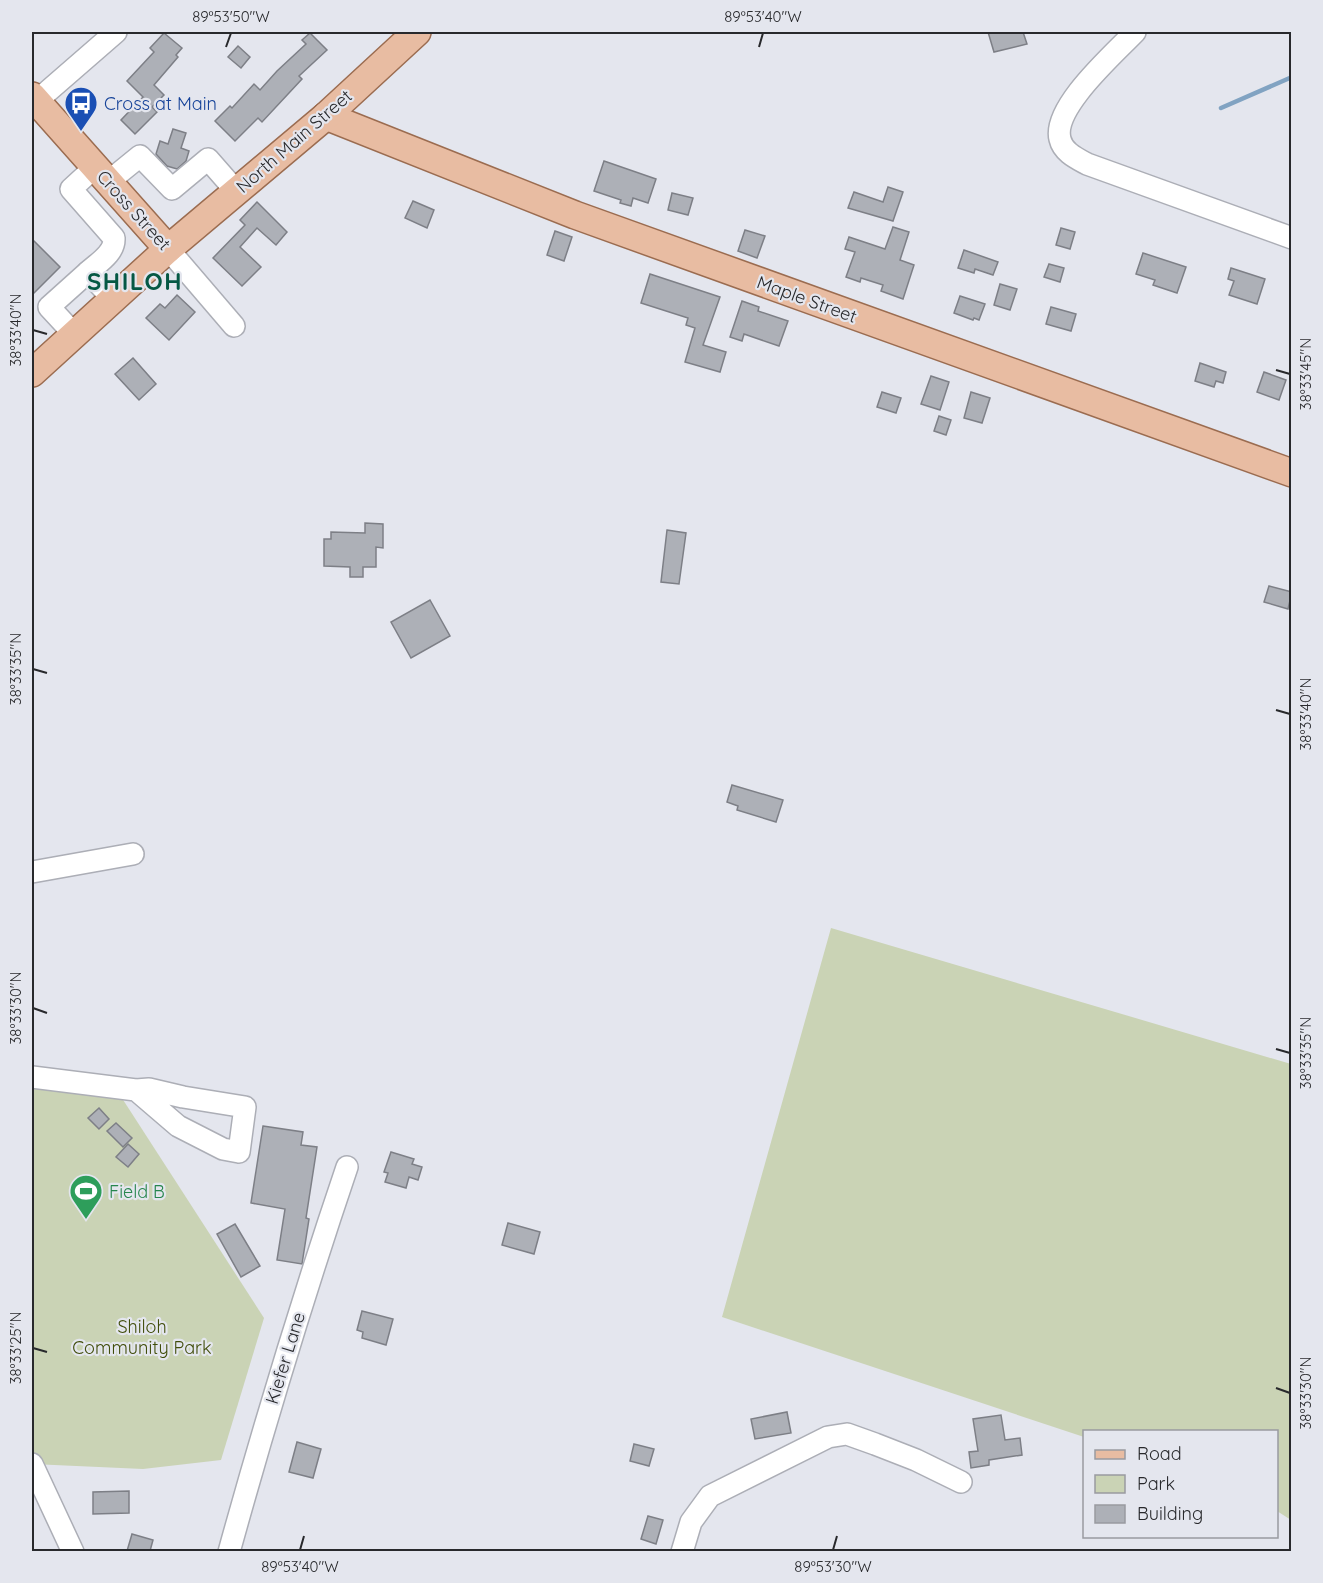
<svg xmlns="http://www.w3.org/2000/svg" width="1323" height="1583" font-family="Quicksand,sans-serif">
	<rect width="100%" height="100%" fill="#e4e6ee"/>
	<!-- green -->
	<g fill="#cad3b5">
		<path d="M831,928L1291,1064V1520L1277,1511L1276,1432H1084V1437L722,1317Z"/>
		<path d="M32,1080L118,1092L264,1318L221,1460L143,1469L32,1464Z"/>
	</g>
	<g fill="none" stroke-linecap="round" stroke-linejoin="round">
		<!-- stream -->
		<path stroke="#81a3c2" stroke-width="4.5" d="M1221,108L1292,77"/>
	</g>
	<!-- building -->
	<g fill="#adb0b7" stroke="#7d7f86" stroke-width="1.5">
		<path d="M988,32H1023L1027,44L994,52Z"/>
		<path d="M164,33L182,48L176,55L178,57L154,85L164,95L152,107L157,112L135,134L121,120L143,97L127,81L154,52L150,48Z"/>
		<path d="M310,33L327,50L299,76L302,79L262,122L258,118L235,141L215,121L230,106L232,108L254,84L260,90L277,71L306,44L302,40Z"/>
		<path d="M238,46L250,57L241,68L228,57Z"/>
		<path d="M173,129L186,133L181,148L189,151L186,161L177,169L167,166L156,154L160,141L168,144Z"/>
		<path d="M604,161L656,179L648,203L633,198L631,206L620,203L621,200L594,191Z"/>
		<path d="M888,187L903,192L893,221L848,208L854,192L883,202Z"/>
		<path d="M672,193L693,198L688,215L668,210Z"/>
		<path d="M413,201L434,210L427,228L405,218Z"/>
		<path d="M257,202L287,232L276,245L257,228L240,247L261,267L242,286L213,258L245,225L240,220Z"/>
		<path d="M893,227L909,232L900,260L914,265L903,299L881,291L883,285L861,278L860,282L846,277L855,252L845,249L849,237L885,249Z"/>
		<path d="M1061,228L1075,232L1070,249L1056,245Z"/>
		<path d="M745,230L765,236L757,258L738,251Z"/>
		<path d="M555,231L572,237L564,261L547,255Z"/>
		<path d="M32,239L60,267L32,295Z"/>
		<path d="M964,250L998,262L993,275L975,269L974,273L958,268Z"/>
		<path d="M1143,253L1186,267L1177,293L1153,285L1155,280L1136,274Z"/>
		<path d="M1049,264L1064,268L1060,282L1044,277Z"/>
		<path d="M1231,268L1265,279L1257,304L1229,295L1234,281L1228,279Z"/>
		<path d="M650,274L720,297L703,345L726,352L720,372L685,362L695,328L686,325L688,318L641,303Z"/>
		<path d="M1000,284L1017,289L1010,310L994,305Z"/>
		<path d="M177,295L195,312L169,340L146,318L160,304L165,308Z"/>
		<path d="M960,296L985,304L979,320L974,318L973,320L954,313Z"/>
		<path d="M742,301L759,307L758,311L788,321L779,346L744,334L742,341L730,337Z"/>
		<path d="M1051,307L1076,314L1071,331L1046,324Z"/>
		<path d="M133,358L156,384L139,400L115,374Z"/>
		<path d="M1200,363L1226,372L1223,383L1216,381L1214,387L1195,381Z"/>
		<path d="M1264,372L1286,380L1279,400L1257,392Z"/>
		<path d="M931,376L949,382L940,410L921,404Z"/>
		<path d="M882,392L901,398L896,413L877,407Z"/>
		<path d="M971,392L990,398L982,423L964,418Z"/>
		<path d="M939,416L951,420L946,435L934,431Z"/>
		<path d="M365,523L383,524V548L376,547V567H363V577H350V567L324,566V539H331V532L365,533Z"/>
		<path d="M667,530L686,533L679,584L661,582Z"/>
		<path d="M1269,586L1292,592L1288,609L1264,602Z"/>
		<path d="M430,600L450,636L411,658L391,622Z"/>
		<path d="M732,785L783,800L776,822L737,810L738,806L727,802Z"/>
		<path d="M99,1108L109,1119L99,1129L88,1118Z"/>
		<path d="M116,1123L132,1138L123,1147L107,1131Z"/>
		<path d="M263,1126L303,1132L301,1145L317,1147L306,1218L309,1219L302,1264L277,1260L285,1209L251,1203Z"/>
		<path d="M128,1144L139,1154L128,1167L116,1157Z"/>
		<path d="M391,1152L414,1159L412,1164L422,1167L418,1180L409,1177L406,1188L385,1182L388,1173L384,1172Z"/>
		<path d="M508,1223L540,1232L534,1254L502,1245Z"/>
		<path d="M235,1224L260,1266L241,1277L217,1234Z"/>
		<path d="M362,1311L393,1319L386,1345L362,1338L363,1332L357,1330Z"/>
		<path d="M787,1412L791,1433L755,1439L751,1419Z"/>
		<path d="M1001,1415L1005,1440L1020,1438L1022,1455L989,1460V1465L971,1468L969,1452L978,1451L973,1419Z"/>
		<path d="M297,1442L321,1449L313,1478L289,1472Z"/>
		<path d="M634,1444L654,1449L649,1466L630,1461Z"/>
		<path d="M129,1491V1513L93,1514V1492Z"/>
		<path d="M648,1516L663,1520L656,1544L641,1539Z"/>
		<path d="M132,1534L153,1540L150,1551H127Z"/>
	</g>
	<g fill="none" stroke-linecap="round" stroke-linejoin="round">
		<defs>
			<g id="minor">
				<path d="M1135,32C1114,54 1052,108 1060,139C1063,152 1076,158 1087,164L1292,238"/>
				<path d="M32,105L116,32"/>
				<path d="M95,167L71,189L114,238C115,253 98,263 88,272L113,299"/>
				<path d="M108,182L140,156L172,189L208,159L236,191"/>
				<path d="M168,249L234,326"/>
				<path d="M74,334L49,307L88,272"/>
				<path d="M32,872L133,854"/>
				<path d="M32,1077L136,1090L149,1089L183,1097L245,1107L239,1152L223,1149L178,1126L136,1090"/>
				<path d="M32,1464L73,1552"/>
				<path d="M229,1552C265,1422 304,1294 347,1167"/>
				<path d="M682,1552L691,1522L710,1496L828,1437L847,1434L875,1444L916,1460L961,1482"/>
			</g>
			<g id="major">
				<path d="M32,96L168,249"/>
				<path d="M326,116L575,215L1292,473"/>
				<path d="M32,373L168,249L326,116L417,32"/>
			</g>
		</defs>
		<!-- minor casing -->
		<use href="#minor" stroke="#acaeb6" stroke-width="24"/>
		<!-- major casing -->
		<use href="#major" stroke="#9b6c50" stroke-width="30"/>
		<!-- minor -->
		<use href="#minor" stroke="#fff" stroke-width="21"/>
		<!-- major -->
		<use href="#major" stroke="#e8bca2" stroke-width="27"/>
	</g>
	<!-- ticks -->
	<path fill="none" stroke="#28292c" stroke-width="2" d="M226,47L231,33M759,47L763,33M33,330L47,334M1276,370L1290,374M33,669L47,673M1276,710L1290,714M33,1008L47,1013M1276,1049L1290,1053M33,1348L47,1352M1276,1388L1290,1393M300,1550L304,1536M833,1550L837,1536"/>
	<!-- icons -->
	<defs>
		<symbol id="bus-pin" viewBox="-11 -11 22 30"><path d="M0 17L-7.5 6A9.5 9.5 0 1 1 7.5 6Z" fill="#1a4fb4" stroke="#e4e6ee"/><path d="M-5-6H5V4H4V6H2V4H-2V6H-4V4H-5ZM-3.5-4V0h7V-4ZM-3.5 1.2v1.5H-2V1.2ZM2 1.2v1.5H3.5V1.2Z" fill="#fff"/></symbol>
		<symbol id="stadium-pin" viewBox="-11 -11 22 30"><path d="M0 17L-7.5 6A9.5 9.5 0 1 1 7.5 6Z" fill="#2e9e5b" stroke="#e4e6ee"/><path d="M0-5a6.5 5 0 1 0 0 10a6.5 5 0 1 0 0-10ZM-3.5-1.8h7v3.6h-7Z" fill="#fff"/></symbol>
	</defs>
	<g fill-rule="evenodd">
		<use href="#bus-pin" x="62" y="84" width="38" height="52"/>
		<use href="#stadium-pin" x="67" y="1172" width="38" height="52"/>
	</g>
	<g text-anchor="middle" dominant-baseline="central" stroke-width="4.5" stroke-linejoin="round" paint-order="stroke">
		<!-- transit labels -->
		<g font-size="18" fill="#164399" stroke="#e4e6ee" text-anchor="start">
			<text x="104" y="103">Cross at Main</text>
		</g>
		<!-- street labels -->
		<g font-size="18" fill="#28292c" stroke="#e4e6ee">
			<text transform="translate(294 141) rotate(-41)">North Main Street</text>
			<text transform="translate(134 210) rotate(48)">Cross Street</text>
			<text transform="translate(807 299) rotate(20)">Maple Street</text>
			<text transform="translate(285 1358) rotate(-73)">Kiefer Lane</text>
		</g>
		<!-- leisure labels -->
		<g font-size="18" fill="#27864d" stroke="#e4e6ee" text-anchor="start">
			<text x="109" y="1191">Field B</text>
		</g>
		<!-- park labels -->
		<g font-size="18" fill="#404d0a" stroke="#e4e6ee">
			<text x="142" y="1326">Shiloh<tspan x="142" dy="21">Community Park</tspan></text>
		</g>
		<!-- district labels -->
		<g font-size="24" font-weight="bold" letter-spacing="1.5" fill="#055844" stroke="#e4e6ee">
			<text x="135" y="281">SHILOH</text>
		</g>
	</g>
	<!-- border -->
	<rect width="1323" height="1583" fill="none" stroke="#e4e6ee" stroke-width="66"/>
	<!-- legend -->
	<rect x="1083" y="1430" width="195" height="108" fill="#e4e6ee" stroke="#999aa0" stroke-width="1.5"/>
	<rect x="1095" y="1450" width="30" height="9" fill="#e8bca2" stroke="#999aa0" stroke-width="1.5"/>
	<text x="1137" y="1460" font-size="18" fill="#28292c">Road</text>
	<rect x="1095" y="1475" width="30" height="18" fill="#cad3b5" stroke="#999aa0" stroke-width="1.5"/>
	<text x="1137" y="1490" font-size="18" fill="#28292c">Park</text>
	<rect x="1095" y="1505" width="30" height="18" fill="#adb0b7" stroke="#999aa0" stroke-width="1.5"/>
	<text x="1137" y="1520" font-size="18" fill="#28292c">Building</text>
	<rect x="33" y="33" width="1257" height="1517" fill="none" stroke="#28292c" stroke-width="2"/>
	<g font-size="15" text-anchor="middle" fill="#28292c">
		<text x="231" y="22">89°53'50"W</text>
		<text x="763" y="22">89°53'40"W</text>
		<text transform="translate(16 330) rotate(-90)" y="5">38°33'40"N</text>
		<text transform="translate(1306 374) rotate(-90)" y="5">38°33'45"N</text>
		<text transform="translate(16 669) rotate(-90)" y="5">38°33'35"N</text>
		<text transform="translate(1306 714) rotate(-90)" y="5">38°33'40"N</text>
		<text transform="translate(16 1008) rotate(-90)" y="5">38°33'30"N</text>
		<text transform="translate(1306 1053) rotate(-90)" y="5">38°33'35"N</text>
		<text transform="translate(16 1348) rotate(-90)" y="5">38°33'25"N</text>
		<text transform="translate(1306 1393) rotate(-90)" y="5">38°33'30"N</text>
		<text x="300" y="1572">89°53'40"W</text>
		<text x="833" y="1572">89°53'30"W</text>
	</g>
</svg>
